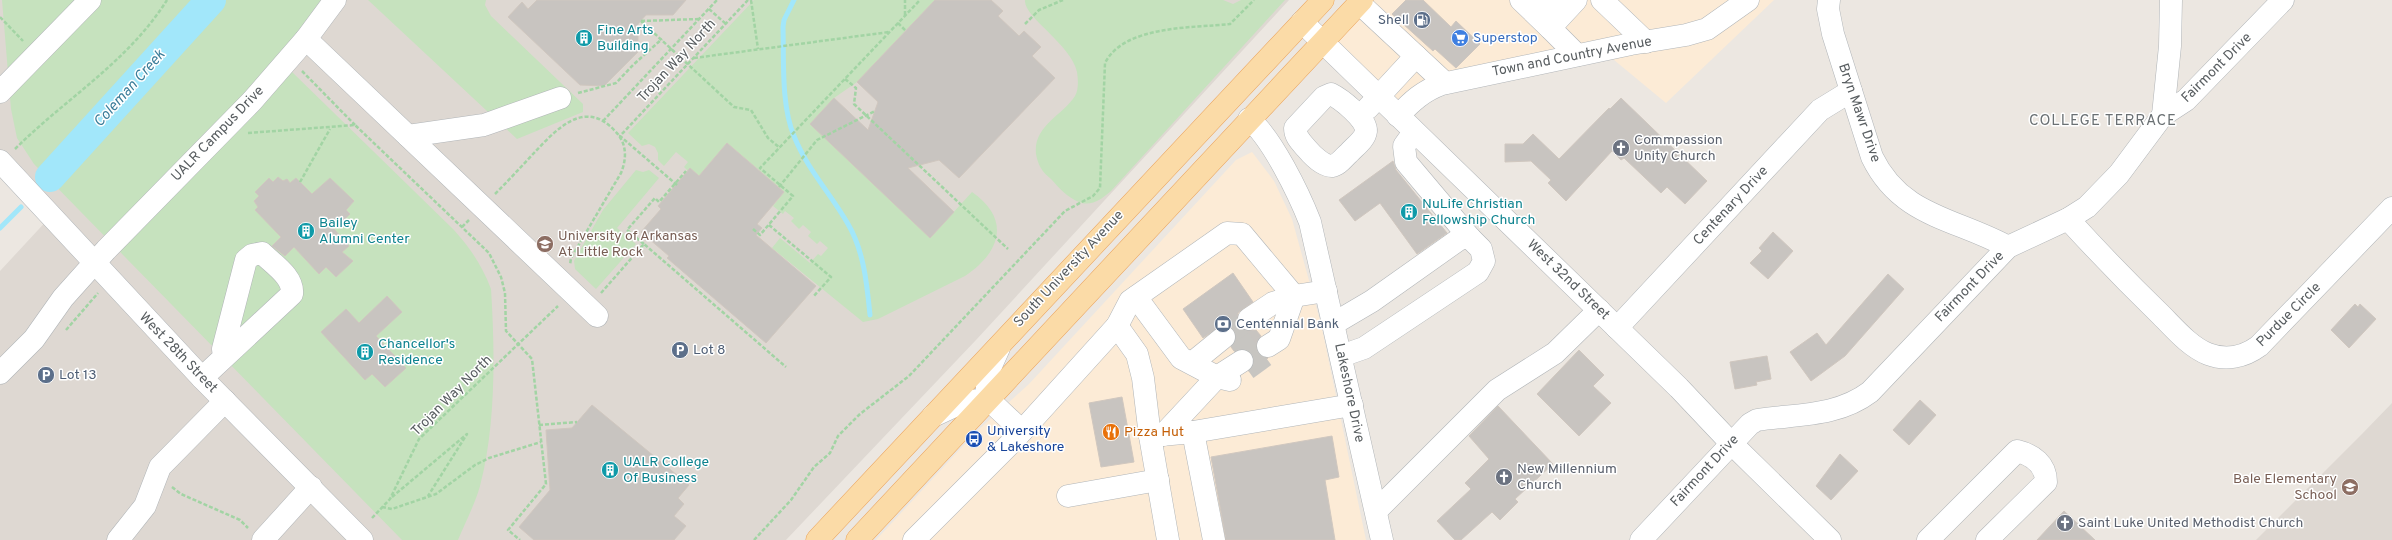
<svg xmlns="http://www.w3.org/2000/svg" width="2392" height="540" font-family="Overpass,sans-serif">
	<rect width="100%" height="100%" fill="#ece7e1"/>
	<!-- commercial -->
	<g fill="#fcebd6">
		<path d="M1362,0H1774L1666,103L1602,50L1426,90L1398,116L1322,42Z"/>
		<path d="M1252,152L1274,181L1292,219L1321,324L1366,540H876L976,432L1029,384L1236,160Z"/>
	</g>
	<!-- education -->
	<g fill="#ded8d2">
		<path d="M0,0H1289L976,340L786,540H0V271L51,216L0,161Z"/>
		<path d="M2392,403V540H2256L2362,434Z"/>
	</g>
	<!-- green -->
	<g fill="#c6e2be">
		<path d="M2,0H321L288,45L290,70L454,230C470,248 482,265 491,289C495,352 496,425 480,486C475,504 465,523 458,540H402L34,164L17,138L11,109Z"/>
		<path d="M368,0H486L485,5L491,16L583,104V112L517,139Z"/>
		<path d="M754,0H935L857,82L834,98L810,124L930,238L972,192C1011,219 1001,252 965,276L878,319L863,322L772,248L780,238L810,263L818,254L821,256L828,248L820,241L817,244L808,236L811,232L803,225L799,229L791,221L794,218L785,211L783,214L773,206L784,192L727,143L699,176L690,168L688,171L684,167L688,162L676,152L664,166L658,160V153L655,147L649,144L642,146L628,133Z"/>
		<path d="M1025,0H1223L1233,4L1241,0H1285L1111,191C1102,199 1091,207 1079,202C1067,197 1059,188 1051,179C1042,172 1038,165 1036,154C1033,126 1062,116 1075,96C1079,89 1078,79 1077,72C1071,44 1023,17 1025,0Z"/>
		<path d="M636,170L643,172L649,170L659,178L617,228L636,244L596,289L575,269L574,261L603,210Z"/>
	</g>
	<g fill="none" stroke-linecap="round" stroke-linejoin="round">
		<!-- stream -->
		<g stroke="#a2e7fa" stroke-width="5">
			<path d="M794,0L784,20L783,27C784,61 781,105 794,136C807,169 831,194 848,224C864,251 867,285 870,315"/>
			<path d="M0,228L21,207"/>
		</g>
		<!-- river -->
		<path stroke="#a2e7fa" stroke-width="30" d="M50,177L211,0"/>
	</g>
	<!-- building -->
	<g fill="#c8c4c0" stroke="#d0c7bf">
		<path d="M537,0H686L673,15H646L638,24V52L604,86L580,85L508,17L522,2L528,9Z"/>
		<path d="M935,0H991L1003,11L998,16L1019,36L1024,31L1041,47L1032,56L1055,78L959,178L939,160L908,168L954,212L930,238L810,124L834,98L868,130L878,102L857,82Z"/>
		<path d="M1406,0H1423L1451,27L1456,21L1480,44L1456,68L1435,49L1433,51L1392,14Z"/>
		<path d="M1621,98L1707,181L1685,204L1667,187L1661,193L1624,158L1621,160L1612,151L1566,201L1548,183L1551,180L1531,161L1505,162V144H1523L1533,134L1559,159L1609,108L1610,109Z"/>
		<path d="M727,143L784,192L757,224L762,228L756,235L816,286L766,343L667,258L669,256L641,232L661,209L658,206L690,168L699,176Z"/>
		<path d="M1393,161L1396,170L1447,233L1417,254L1380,203L1355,221L1339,200Z"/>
		<path d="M278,177L283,181L287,179L290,183L296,178L312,194L330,178L354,201L346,210L350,214L334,229L349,246L342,252L353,261L336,277L326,267L319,274L294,247L285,256L272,246L281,237L255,210L258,207L254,201L259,196L255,192L269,178L273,182Z"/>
		<path d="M1773,232L1793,251L1768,279L1750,263L1762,251L1759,248Z"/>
		<path d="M1233,273L1253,302L1238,313V326L1244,330H1256L1261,336L1256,346L1257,352L1268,358L1249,372L1254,361L1253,355L1248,350L1242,349L1234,351L1231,347L1235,342L1236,335L1233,329L1222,325L1203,338L1183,309Z"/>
		<path d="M1888,274L1904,289L1845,356L1811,381L1790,352L1817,333L1826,345Z"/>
		<path d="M387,296L402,312L376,336L406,368L385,387L372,374L365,380L321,332L346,309L359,323Z"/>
		<path d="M2355,304L2358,307L2360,304L2376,319L2349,348L2331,330Z"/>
		<path d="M1579,350L1604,375L1593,386L1611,403L1579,436L1537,394Z"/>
		<path d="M1767,356L1771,379L1756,382L1757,385L1735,389L1730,362Z"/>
		<path d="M1122,397L1134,462L1101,467L1089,403Z"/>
		<path d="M1920,400L1936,415L1909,445L1893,430Z"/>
		<path d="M592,405L689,485L678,498L684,504L674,516L686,526L674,540H534L519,527L550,490L546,430L572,428Z"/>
		<path d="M1498,406L1553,464L1515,499L1518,502L1500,520L1492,512L1461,540H1455L1437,521L1471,489L1465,483L1489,459L1469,436Z"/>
		<path d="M1332,436L1339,477L1325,480L1335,540H1226L1211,457Z"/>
		<path d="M1840,454L1858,471L1831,500L1816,486Z"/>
		<path d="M2064,511L2095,540H2037Z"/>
	</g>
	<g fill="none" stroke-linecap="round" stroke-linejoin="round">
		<!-- minor-tunnel -->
		<g stroke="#c7c5c1" stroke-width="22" stroke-dasharray="22 11" stroke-linecap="butt">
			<path d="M1224,337L1249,319"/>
			<path d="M1236,354L1262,338"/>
			<path d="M1247,369L1272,351"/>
		</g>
		<defs>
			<g id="minor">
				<path d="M1521,0L1550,28L1576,0"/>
				<path d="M1542,0L1558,4L1566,0"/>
				<path d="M1602,0L1646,42"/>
				<path d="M1829,0L1828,9L1833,34L1872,157C1901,217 1955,218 2008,247"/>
				<path d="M1359,3L1445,83"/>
				<path d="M1302,22L1679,388L1731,443L1830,540"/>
				<path d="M1550,28L1577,55"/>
				<path d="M306,39L597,316"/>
				<path d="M0,92L90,0"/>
				<path d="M1331,94C1341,99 1367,119 1366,131C1365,140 1354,147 1349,153C1344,157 1339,165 1332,166C1323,166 1312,155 1307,149C1301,142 1295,137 1295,128L1324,97Z"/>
				<path d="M1368,108L1416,56"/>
				<path d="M2163,115L2170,46L2171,0"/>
				<path d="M1398,116C1412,101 1423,91 1442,84L1631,44L1686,35L1707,29L1748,0"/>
				<path d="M1249,119C1272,138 1299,194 1310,222L1382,540"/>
				<path d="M1414,132L1404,146L1406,162L1470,238"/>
				<path d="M408,136L484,125L560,98"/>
				<path d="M0,161L202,378L362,540"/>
				<path d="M2068,219C2098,252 2129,284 2161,315C2174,328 2190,347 2208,354C2226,361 2244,357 2259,346L2392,208"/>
				<path d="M1136,297L1181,358L1217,377L1242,361"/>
				<path d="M1249,319L1273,303L1294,296"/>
				<path d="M1333,324L1372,301L1461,238H1470L1481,249L1484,261L1478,272L1364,348L1341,356"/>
				<path d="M1117,326L1130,301L1227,233L1242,234L1294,296L1326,291"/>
				<path d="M1617,328L1820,110L1851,91"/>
				<path d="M1268,346L1279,339L1294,296"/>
				<path d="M999,348L986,377L988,399L1022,431"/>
				<path d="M1192,363L1224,337"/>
				<path d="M0,373L34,339L63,298L106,250L252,101L306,39L335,0"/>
				<path d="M202,378L292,294C294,277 273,264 262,253L252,255L246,260L223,349L224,357"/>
				<path d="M933,416L963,402L988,399"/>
				<path d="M1193,432L1214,540"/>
				<path d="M1163,435L1217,377L1230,380"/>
				<path d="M1068,496L1158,480"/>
				<path d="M1376,511L1497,390L1555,353L1599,310"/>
				<path d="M118,540L145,506L160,467L225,401"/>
				<path d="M263,540L311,487"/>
				<path d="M914,540L1012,442L1117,326L1137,354L1143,378L1150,436"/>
				<path d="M1168,540L1150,436L1193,432L1352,405"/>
				<path d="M1641,540L1750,424L1757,420C1796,414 1837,417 1870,392L2008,247L2068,219L2087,207L2119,174L2163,115L2186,100L2283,0"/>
				<path d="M1928,540L2017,451C2033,455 2046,464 2046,482L1987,540"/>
			</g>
			<g id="major">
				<path d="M817,540L1323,0"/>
				<path d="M857,540L1362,0"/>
			</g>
		</defs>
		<!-- minor casing -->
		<use href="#minor" stroke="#b1b5b8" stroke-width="23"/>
		<!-- major casing -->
		<use href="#major" stroke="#eaa35c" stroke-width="23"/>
		<!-- path -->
		<g stroke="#a2d4a4" stroke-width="2.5" stroke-dasharray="4 2" stroke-linecap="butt">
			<path d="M751,0L758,49"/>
			<path d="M709,9L726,24"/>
			<path d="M905,15V0"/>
			<path d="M0,17L23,41"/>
			<path d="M641,21L734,107L751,110L768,138L780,148"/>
			<path d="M641,21L699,19"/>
			<path d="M898,23L906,31"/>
			<path d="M1025,24L1039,10L1063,0"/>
			<path d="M694,58L889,32"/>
			<path d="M302,71L355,125"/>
			<path d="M845,79L856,88L854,104L1008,249"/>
			<path d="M578,93L616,83L633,65L662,39"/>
			<path d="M603,121L717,0"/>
			<path d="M248,133L355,125L489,253L501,277L505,293L506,331L532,359L546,484L508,530L520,540"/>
			<path d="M15,149C65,99 128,62 167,0"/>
			<path d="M300,182L330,129"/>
			<path d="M677,185L620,136L748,0"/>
			<path d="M495,194C508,181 520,168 533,154C555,131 584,97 615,131C627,143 627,158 621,173L571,258L570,265"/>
			<path d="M769,225L831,277L813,297"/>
			<path d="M462,227L469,220"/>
			<path d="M753,229L760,235L793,196L760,168L920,0"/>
			<path d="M644,244L627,230L655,198L659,202L686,171"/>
			<path d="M601,293L644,244L786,367"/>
			<path d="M66,330L98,293"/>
			<path d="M539,425L577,422"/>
			<path d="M172,487L181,494L240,520L248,528"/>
			<path d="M392,497L467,434L428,496"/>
			<path d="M382,507L392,509L436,494L475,465L489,458L541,442"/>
			<path d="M372,518L390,499L419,439L558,306"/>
			<path d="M754,540L791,500L814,467L830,453L838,436L860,414L909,376L1065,211L1093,196L1100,188L1105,63C1124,25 1194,28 1230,24L1254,0"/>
		</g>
		<!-- minor -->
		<use href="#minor" stroke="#fff" stroke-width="22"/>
		<!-- major -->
		<use href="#major" stroke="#fbdba7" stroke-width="22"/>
		<!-- path-bridge -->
		<path stroke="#a2d4a4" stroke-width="2.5" stroke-dasharray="4 2" stroke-linecap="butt" d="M779,187L817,140L875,111"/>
	</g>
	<!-- icons -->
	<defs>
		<symbol id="fuel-disc" viewBox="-11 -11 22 22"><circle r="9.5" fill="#5c6f8a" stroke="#fff"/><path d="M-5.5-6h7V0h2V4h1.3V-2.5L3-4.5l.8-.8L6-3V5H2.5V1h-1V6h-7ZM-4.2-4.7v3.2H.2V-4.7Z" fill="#fff"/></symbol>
		<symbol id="building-disc" viewBox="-11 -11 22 22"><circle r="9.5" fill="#0f9aa8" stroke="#fff"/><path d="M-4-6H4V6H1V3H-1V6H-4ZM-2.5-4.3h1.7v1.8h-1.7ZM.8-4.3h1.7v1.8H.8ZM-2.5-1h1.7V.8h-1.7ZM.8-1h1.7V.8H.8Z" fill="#fff"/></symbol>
		<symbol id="supermarket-disc" viewBox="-11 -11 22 22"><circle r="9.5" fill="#3f7fe0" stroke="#fff"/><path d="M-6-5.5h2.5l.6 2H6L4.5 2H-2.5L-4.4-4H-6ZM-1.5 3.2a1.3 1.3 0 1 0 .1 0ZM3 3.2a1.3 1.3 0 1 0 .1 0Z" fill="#fff"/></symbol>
		<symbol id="church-disc" viewBox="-11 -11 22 22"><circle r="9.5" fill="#6b7280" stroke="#fff"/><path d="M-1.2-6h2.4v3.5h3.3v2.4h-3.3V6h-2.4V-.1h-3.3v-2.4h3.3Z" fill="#fff"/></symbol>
		<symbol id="university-disc" viewBox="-11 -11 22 22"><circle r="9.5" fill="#8d6e63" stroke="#fff"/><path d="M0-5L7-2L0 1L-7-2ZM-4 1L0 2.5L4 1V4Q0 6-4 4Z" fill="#fff"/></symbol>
		<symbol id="bank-disc" viewBox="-11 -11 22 22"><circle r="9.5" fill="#5c6f8a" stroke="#fff"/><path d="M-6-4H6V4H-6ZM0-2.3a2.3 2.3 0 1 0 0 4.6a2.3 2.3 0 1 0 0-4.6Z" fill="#fff"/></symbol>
		<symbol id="parking-disc" viewBox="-11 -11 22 22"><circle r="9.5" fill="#5c6f8a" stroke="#fff"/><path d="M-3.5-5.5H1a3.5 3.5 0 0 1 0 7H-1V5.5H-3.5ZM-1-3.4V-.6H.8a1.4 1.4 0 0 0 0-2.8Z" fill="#fff"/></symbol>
		<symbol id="restaurant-disc" viewBox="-11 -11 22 22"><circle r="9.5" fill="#e8710a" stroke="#fff"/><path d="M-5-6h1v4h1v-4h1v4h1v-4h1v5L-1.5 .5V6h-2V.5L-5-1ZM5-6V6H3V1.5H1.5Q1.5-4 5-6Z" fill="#fff"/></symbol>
		<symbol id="bus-disc" viewBox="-11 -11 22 22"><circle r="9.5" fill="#1a4fb4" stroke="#fff"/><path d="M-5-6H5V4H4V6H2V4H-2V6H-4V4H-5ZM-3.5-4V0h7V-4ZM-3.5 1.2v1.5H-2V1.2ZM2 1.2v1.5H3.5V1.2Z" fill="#fff"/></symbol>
		<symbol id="school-disc" viewBox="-11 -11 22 22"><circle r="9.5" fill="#8d6e63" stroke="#fff"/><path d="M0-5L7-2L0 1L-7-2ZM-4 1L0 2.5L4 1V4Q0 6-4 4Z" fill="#fff"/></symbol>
	</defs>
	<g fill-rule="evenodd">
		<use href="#fuel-disc" x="1412" y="10" width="20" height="20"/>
		<use href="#building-disc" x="574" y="28" width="20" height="20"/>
		<use href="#supermarket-disc" x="1450" y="28" width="20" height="20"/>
		<use href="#church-disc" x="1611" y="138" width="20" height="20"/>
		<use href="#building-disc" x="1399" y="202" width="20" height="20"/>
		<use href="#building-disc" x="296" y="221" width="20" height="20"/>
		<use href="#university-disc" x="535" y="234" width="20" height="20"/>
		<use href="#bank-disc" x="1213" y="314" width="20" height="20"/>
		<use href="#parking-disc" x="670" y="340" width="20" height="20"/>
		<use href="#building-disc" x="355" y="342" width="20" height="20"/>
		<use href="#parking-disc" x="36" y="365" width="20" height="20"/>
		<use href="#restaurant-disc" x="1101" y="422" width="20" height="20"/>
		<use href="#bus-disc" x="964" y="429" width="20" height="20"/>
		<use href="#building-disc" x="600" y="460" width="20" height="20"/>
		<use href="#church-disc" x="1494" y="467" width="20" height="20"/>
		<use href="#school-disc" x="2340" y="477" width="20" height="20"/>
		<use href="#church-disc" x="2055" y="513" width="20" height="20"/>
	</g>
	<g text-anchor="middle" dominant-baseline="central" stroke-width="3" stroke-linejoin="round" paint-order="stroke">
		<!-- service labels -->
		<g font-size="14" fill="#4e5e75" stroke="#fff" text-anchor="start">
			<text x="1409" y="20" text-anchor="end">Shell</text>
			<text x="1236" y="324">Centennial Bank</text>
			<text x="693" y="350">Lot 8</text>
			<text x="59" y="375">Lot 13</text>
		</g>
		<!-- culture labels -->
		<g font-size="14" fill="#0d838f" stroke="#fff" text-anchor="start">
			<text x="597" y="30">Fine Arts<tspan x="597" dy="16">Building</tspan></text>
			<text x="1422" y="204">NuLife Christian<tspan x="1422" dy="16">Fellowship Church</tspan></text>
			<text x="319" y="223">Bailey<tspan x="319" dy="16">Alumni Center</tspan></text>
			<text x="378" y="344">Chancellor's<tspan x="378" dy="16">Residence</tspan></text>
			<text x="623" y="462">UALR College<tspan x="623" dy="16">Of Business</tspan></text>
		</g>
		<!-- shop labels -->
		<g font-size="14" fill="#366cbe" stroke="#fff" text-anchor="start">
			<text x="1473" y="38">Superstop</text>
		</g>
		<!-- street labels -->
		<g font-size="14" fill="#595e61" stroke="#fff">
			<text transform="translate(1572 57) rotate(-11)">Town and Country Avenue</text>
			<text transform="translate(677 61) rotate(-47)">Trojan Way North</text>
			<text transform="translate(2217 68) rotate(-45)">Fairmont Drive</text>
			<text transform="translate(1859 113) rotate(71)">Bryn Mawr Drive</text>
			<text transform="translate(218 134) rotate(-46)">UALR Campus Drive</text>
			<text transform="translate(1731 206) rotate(-47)">Centenary Drive</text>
			<text transform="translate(1069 269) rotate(-47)">South University Avenue</text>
			<text transform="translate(1568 280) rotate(44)">West 32nd Street</text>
			<text transform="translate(1970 287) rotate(-46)">Fairmont Drive</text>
			<text transform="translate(2289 315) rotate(-45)">Purdue Circle</text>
			<text transform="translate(178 353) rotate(46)">West 28th Street</text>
			<text transform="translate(1349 393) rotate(78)">Lakeshore Drive</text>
			<text transform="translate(452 396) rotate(-45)">Trojan Way North</text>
			<text transform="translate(1705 471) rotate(-47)">Fairmont Drive</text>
		</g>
		<!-- worship labels -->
		<g font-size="14" fill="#5b616d" stroke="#fff" text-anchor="start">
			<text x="1634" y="140">Commpassion<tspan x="1634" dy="16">Unity Church</tspan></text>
			<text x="1517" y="469">New Millennium<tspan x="1517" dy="16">Church</tspan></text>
			<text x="2078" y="523">Saint Luke United Methodist Church</text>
		</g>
		<!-- education labels -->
		<g font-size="14" fill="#785e54" stroke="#fff" text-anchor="start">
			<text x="558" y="236">University of Arkansas<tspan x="558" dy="16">At Little Rock</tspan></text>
			<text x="2337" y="479" text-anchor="end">Bale Elementary<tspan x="2337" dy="16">School</tspan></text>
		</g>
		<!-- transit labels -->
		<g font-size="14" fill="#164399" stroke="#fff" text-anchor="start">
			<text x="987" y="431">University<tspan x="987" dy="16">&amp; Lakeshore</tspan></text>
		</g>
		<!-- food labels -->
		<g font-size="14" fill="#c56008" stroke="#fff" text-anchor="start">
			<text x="1124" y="432">Pizza Hut</text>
		</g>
		<!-- water labels -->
		<g font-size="15" font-style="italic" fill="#3b7e9a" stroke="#fff">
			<text transform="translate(130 89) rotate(-48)">Coleman Creek</text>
		</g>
		<!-- neighbourhood labels -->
		<g font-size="15" letter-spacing="1" fill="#6a7073" stroke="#fff">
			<text x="2103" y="121">COLLEGE TERRACE</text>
		</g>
	</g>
</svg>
